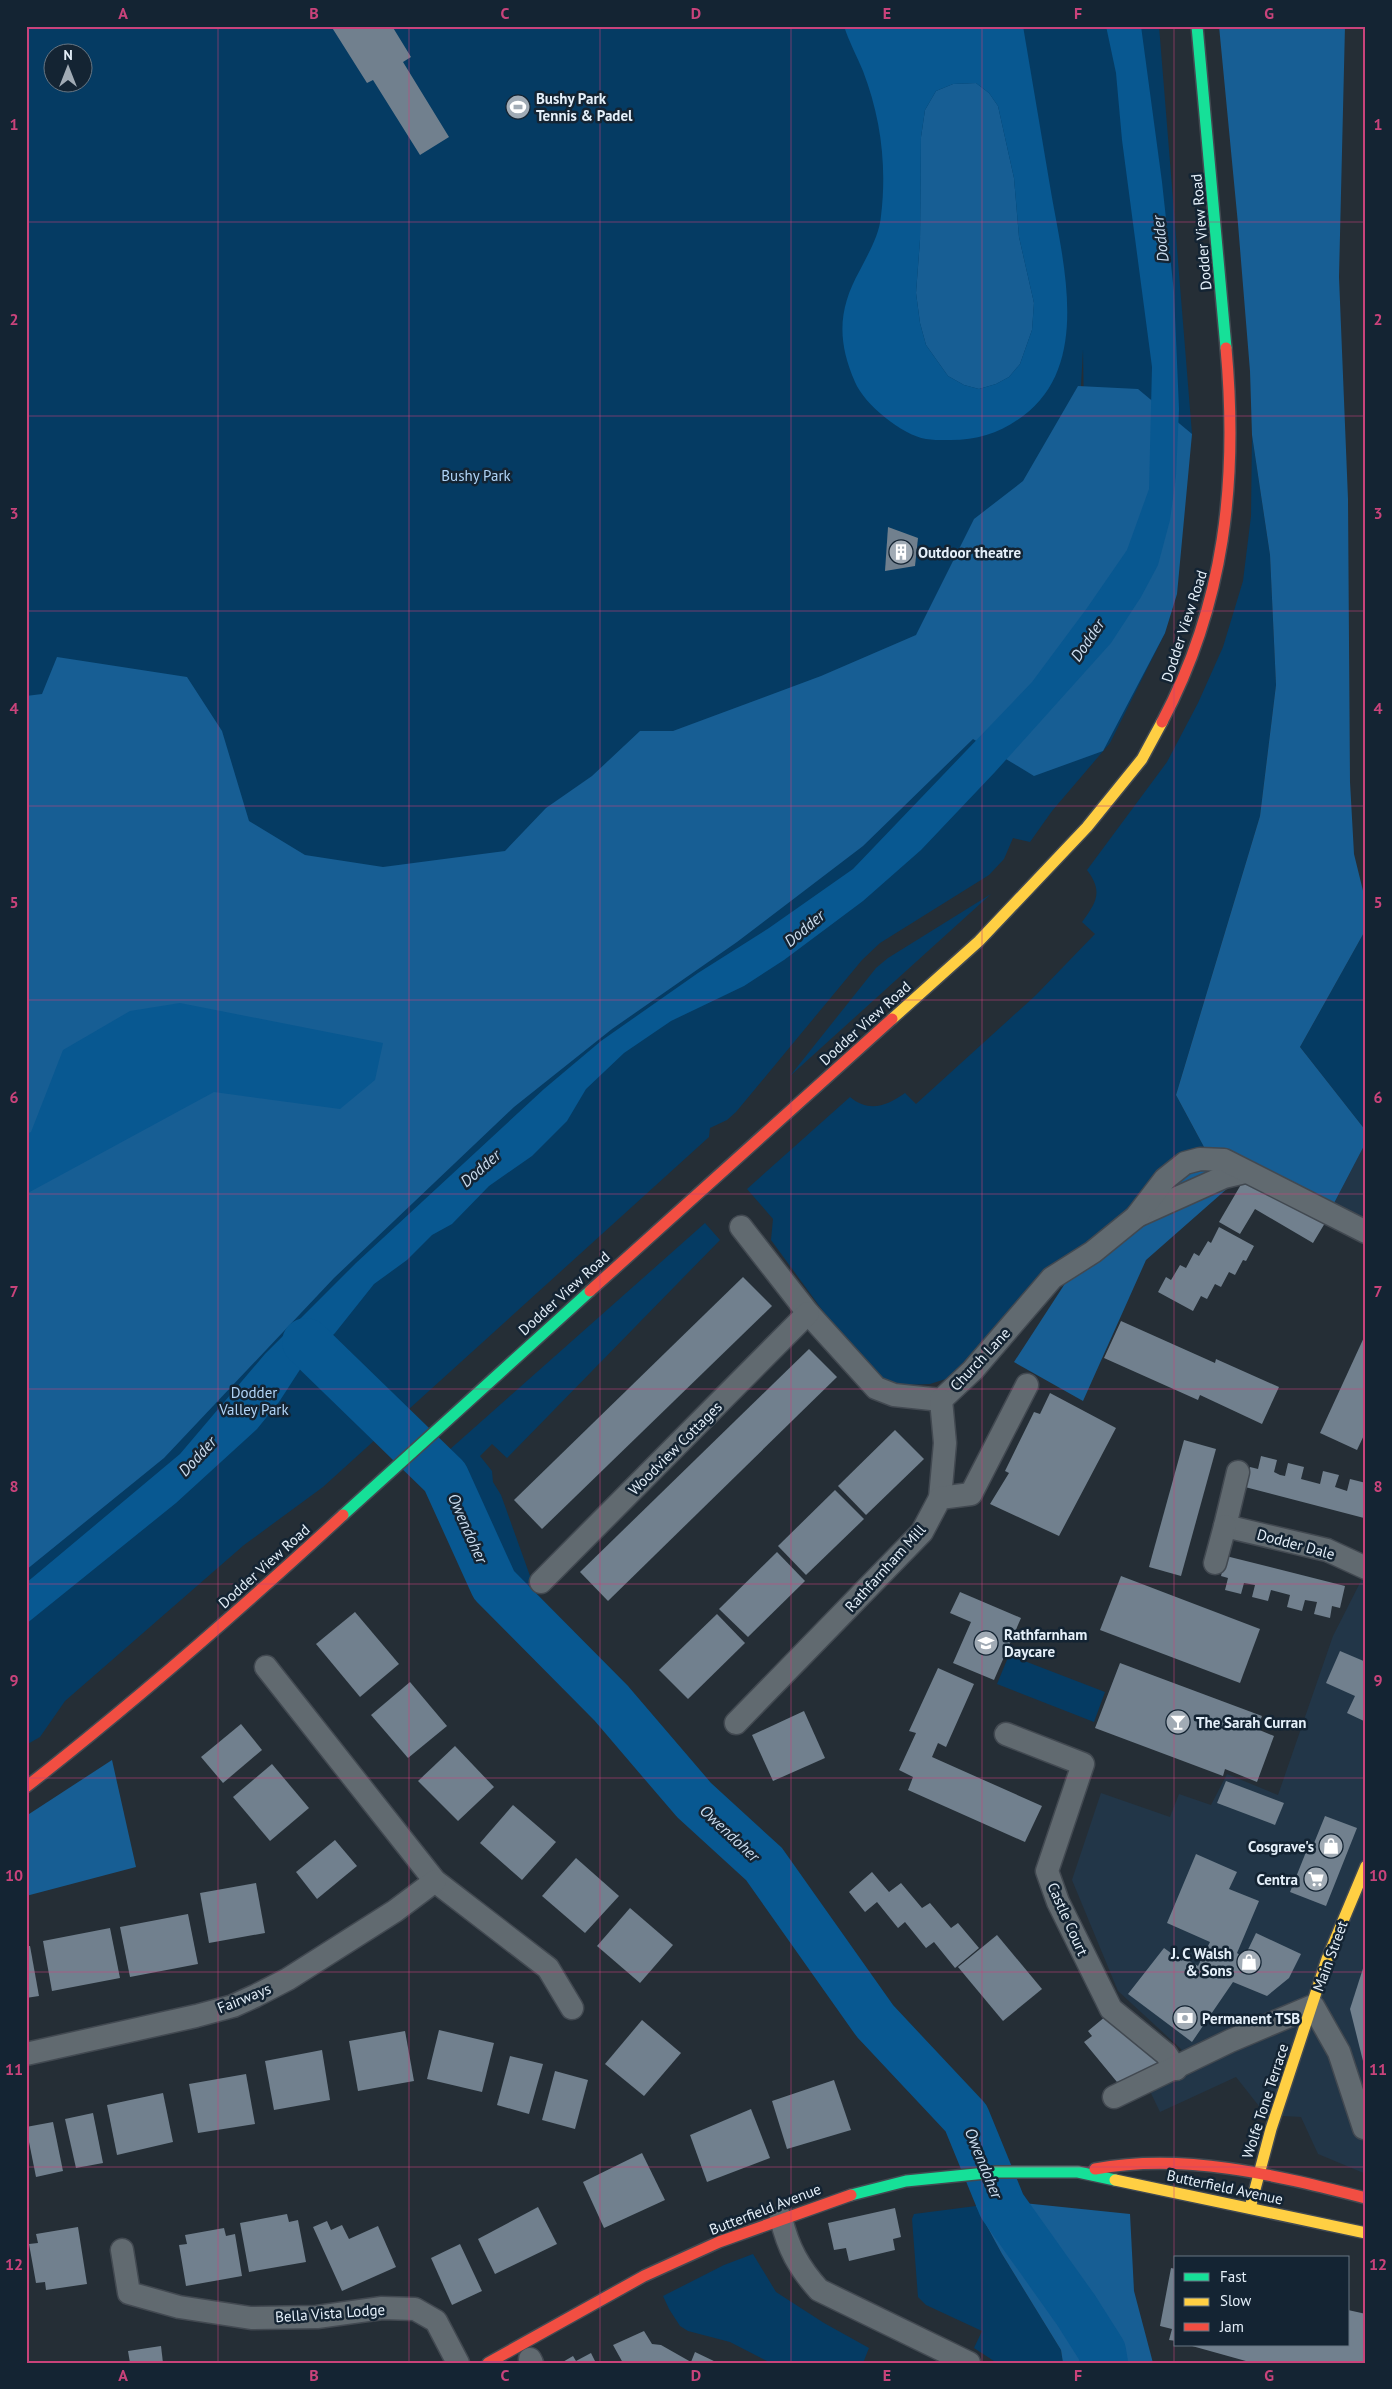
<svg xmlns="http://www.w3.org/2000/svg" width="1392" height="2389" font-family="'PT Sans',sans-serif">
	<rect width="100%" height="100%" fill="#252e36"/>
	<!-- built -->
	<g fill="#223648">
		<path d="M1366,1142V1225L1332,1207Z"/>
		<path d="M1366,1571V2174L1318,2154L1301,2117L1266,2115L1236,2077L1160,2112L1146,2083L1182,2050L1118,1991L1072,1880L1101,1793L1170,1817L1179,1794L1211,1805L1227,1774L1278,1795L1333,1636Z"/>
	</g>
	<!-- green -->
	<g fill="#053b63" fill-rule="evenodd">
		<path d="M26,26H1159L1192,434L1165,633L1110,743L1052,811L1030,842L1013,838L1004,859L989,875L880,943L862,960L736,1112L727,1120L710,1128L709,1137L323,1487L244,1545L65,1701L40,1737L26,1745ZM52,52H82V82H52ZM1083,350L1084,417L1074,512Z"/>
		<path d="M1252,435L1270,555L1276,685L1260,816L1176,1095L1204,1147L1187,1152L1166,1165L1120,1219L1056,1265L955,1376L930,1384L901,1385L881,1378L839,1333L771,1240L773,1219L747,1189L850,1097C869,1113 887,1106 905,1093L916,1104L1036,995L1095,934L1082,922C1097,902 1103,891 1087,870L1167,762L1198,703L1223,647L1243,581L1251,516Z"/>
		<path d="M991,894L790,1076L876,968L888,958Z"/>
		<path d="M1366,929V1131L1300,1047Z"/>
		<path d="M705,1223L720,1240L507,1458L492,1444L480,1456L492,1471L493,1482L501,1495L534,1587L498,1582C483,1541 472,1491 439,1459Z"/>
		<path d="M1009,1655L1105,1692L1094,1722L997,1684Z"/>
		<path d="M976,2206L1002,2254L1061,2350L1063,2363H997L974,2348L982,2331L926,2305L918,2297L912,2219L914,2214Z"/>
		<path d="M753,2254L776,2292L824,2323L869,2348L863,2363H771L730,2342L688,2331L680,2326L669,2309L663,2296L724,2265Z"/>
	</g>
	<!-- forest -->
	<g fill="#175e94">
		<path d="M1219,26H1345L1339,277L1348,499L1350,782L1354,854L1366,903V929L1300,1047L1366,1131V1142L1332,1207L1254,1165L1146,1260L1083,1401L1014,1362L1066,1282L1125,1235L1204,1147L1176,1095L1260,816L1276,685L1270,555L1252,435L1250,371L1238,224Z"/>
		<path d="M976,83L989,93L998,106L1014,178L1019,237L1034,303L1032,330L1020,364L1009,377L996,384L979,389L964,385L948,376L926,345L920,323L916,293L920,240L921,137L925,110L936,91L953,84Z"/>
		<path d="M1078,386L1138,389L1192,434L1177,594L1165,633L1103,751L1034,776L973,739L863,846L737,942L612,1029L514,1107L334,1278L164,1458L26,1570V696L42,694L57,657L187,677L222,731L249,821L305,855L383,867L505,851L546,808L592,776L640,731H673L821,676L916,635L974,519L1023,481Z"/>
		<path d="M112,1760L136,1867L26,1896V1816Z"/>
		<path d="M1013,2202L1130,2214L1134,2291L1153,2363H1063L1061,2350L1002,2254L976,2206Z"/>
	</g>
	<!-- water -->
	<g fill="#085891" fill-rule="evenodd">
		<path d="M844,26H1023C1032,79 1041,133 1050,186C1062,259 1093,364 1023,416C999,434 976,441 945,440C939,440 932,440 926,439C902,435 864,404 855,382C837,341 838,309 860,270C869,252 879,236 881,216C887,166 881,118 863,71C857,56 849,42 844,26ZM976,83L989,93L998,106L1014,178L1019,237L1034,303L1032,330L1020,364L1009,377L996,384L979,389L964,385L948,376L926,345L920,323L916,293L920,240L921,137L925,110L936,91L953,84Z"/>
		<path d="M1106,26H1141L1162,182L1174,292L1179,409L1176,476L1170,520L1158,565L1141,597L1111,643L995,772L921,850L863,901L784,960L744,986L671,1021L624,1053L586,1089L567,1121L532,1156L489,1186L452,1224L432,1235L407,1260L374,1284L335,1333L301,1368L279,1402L257,1429L176,1503L26,1624V1583L180,1454L265,1354L356,1263L544,1089L601,1041L698,973L769,928L853,869L1032,682L1087,608L1127,550L1149,489L1152,367L1122,140L1116,73Z"/>
		<path d="M180,1003L383,1043L375,1080L340,1109L214,1092L26,1194V1134L31,1132L63,1050L130,1011Z"/>
	</g>
	<g fill="none" stroke-linecap="round" stroke-linejoin="round">
		<!-- stream -->
		<path stroke="#085891" stroke-width="8" d="M966,2118L976,2121"/>
		<!-- river -->
		<path stroke="#085891" stroke-width="48" d="M306,1342L445,1477L494,1585L611,1703L694,1800L764,1864L875,2021L966,2118L1002,2206L1076,2310L1102,2351L1104,2363"/>
	</g>
	<!-- building -->
	<g fill="#71808e">
		<path d="M331,26H392L411,57L403,62L449,137L420,155L373,80L367,83Z"/>
		<path d="M888,527L918,538L915,566L885,571Z"/>
		<path d="M1246,1176L1325,1223L1313,1243L1255,1209L1240,1234L1219,1222Z"/>
		<path d="M1219,1227L1254,1246L1246,1261L1243,1260L1235,1275L1229,1272L1221,1287L1215,1284L1207,1299L1201,1296L1193,1311L1158,1292L1166,1277L1171,1280L1180,1265L1186,1268L1194,1253L1199,1256L1208,1241L1211,1243Z"/>
		<path d="M743,1277L772,1306L542,1529L514,1500Z"/>
		<path d="M1121,1321L1215,1363L1216,1359L1279,1387L1262,1424L1200,1395L1198,1400L1104,1358Z"/>
		<path d="M1366,1333V1431L1357,1450L1320,1433Z"/>
		<path d="M809,1349L837,1377L608,1601L580,1572Z"/>
		<path d="M1050,1393L1116,1428L1059,1536L990,1504L1009,1473L1005,1471L1034,1412L1040,1414Z"/>
		<path d="M895,1430L924,1459L866,1515L838,1486Z"/>
		<path d="M1184,1440L1216,1449L1181,1576L1149,1567Z"/>
		<path d="M1261,1456L1277,1460L1274,1472L1280,1475L1285,1476L1288,1463L1304,1467L1301,1479L1320,1484L1323,1471L1339,1475L1335,1487L1347,1491L1350,1479L1366,1483L1363,1494L1366,1495L1364,1518L1245,1487L1250,1467L1258,1469Z"/>
		<path d="M835,1490L864,1519L806,1575L778,1546Z"/>
		<path d="M777,1552L805,1581L748,1637L719,1609Z"/>
		<path d="M1226,1556L1345,1586L1340,1608L1332,1606L1330,1618L1314,1614L1317,1602L1305,1600L1302,1611L1287,1607L1290,1595L1271,1590L1268,1601L1252,1597L1255,1585L1244,1583L1241,1594L1225,1590L1228,1578L1221,1576Z"/>
		<path d="M1121,1576L1260,1629L1240,1683L1100,1630Z"/>
		<path d="M960,1592L1021,1618L994,1680L953,1663L971,1622L950,1613Z"/>
		<path d="M355,1612L399,1664L360,1697L316,1644Z"/>
		<path d="M717,1614L745,1643L688,1699L659,1670Z"/>
		<path d="M1340,1651L1366,1662V1722L1347,1713L1355,1696L1326,1683Z"/>
		<path d="M1120,1663L1262,1716L1257,1729L1274,1736L1257,1782L1225,1769L1223,1776L1095,1728Z"/>
		<path d="M938,1668L974,1684L946,1747L938,1743L932,1757L1042,1806L1025,1842L908,1790L913,1777L899,1770L916,1733L909,1731Z"/>
		<path d="M410,1682L447,1726L408,1758L371,1715Z"/>
		<path d="M804,1711L825,1758L773,1781L752,1735Z"/>
		<path d="M241,1724L262,1750L223,1783L201,1757Z"/>
		<path d="M455,1746L494,1787L458,1821L418,1781Z"/>
		<path d="M272,1764L309,1808L270,1841L233,1797Z"/>
		<path d="M1226,1781L1284,1803L1275,1825L1217,1803Z"/>
		<path d="M513,1805L556,1842L522,1880L480,1843Z"/>
		<path d="M1325,1816L1357,1828L1326,1906L1290,1892L1306,1852L1310,1853Z"/>
		<path d="M335,1840L357,1866L317,1899L296,1872Z"/>
		<path d="M1196,1854L1237,1872L1229,1889L1259,1901L1237,1953L1244,1958L1256,1933L1301,1954L1289,1978L1267,1996L1233,1982L1192,2042L1128,1994L1164,1948L1182,1961L1184,1958L1198,1966L1210,1942L1167,1923Z"/>
		<path d="M576,1858L619,1896L585,1933L542,1896Z"/>
		<path d="M872,1872L889,1892L901,1883L922,1908L930,1903L951,1928L958,1923L979,1948L955,1968L934,1942L926,1948L905,1922L898,1928L877,1902L865,1912L849,1892Z"/>
		<path d="M256,1883L265,1933L209,1943L200,1893Z"/>
		<path d="M630,1908L673,1945L640,1983L597,1946Z"/>
		<path d="M188,1914L198,1964L130,1977L120,1927Z"/>
		<path d="M110,1928L120,1978L52,1991L43,1941Z"/>
		<path d="M997,1935L1042,1989L1003,2021L958,1967Z"/>
		<path d="M26,1946H30L39,1996L26,1998Z"/>
		<path d="M1366,1959V2069H1365L1350,2009Z"/>
		<path d="M1106,2016L1163,2062L1117,2082L1084,2042L1092,2036L1088,2031Z"/>
		<path d="M642,2020L681,2053L644,2096L605,2064Z"/>
		<path d="M439,2030L494,2043L482,2092L427,2079Z"/>
		<path d="M405,2031L414,2081L358,2091L349,2041Z"/>
		<path d="M322,2050L330,2100L274,2110L265,2061Z"/>
		<path d="M510,2056L543,2064L529,2114L497,2105Z"/>
		<path d="M555,2071L588,2080L575,2129L542,2120Z"/>
		<path d="M246,2074L255,2124L198,2133L189,2084Z"/>
		<path d="M834,2080L851,2130L787,2149L772,2101Z"/>
		<path d="M163,2093L173,2142L117,2155L107,2105Z"/>
		<path d="M751,2109L770,2158L707,2182L690,2135Z"/>
		<path d="M93,2113L103,2163L76,2168L65,2119Z"/>
		<path d="M53,2122L63,2171L36,2177L26,2127Z"/>
		<path d="M642,2153L665,2200L604,2228L583,2182Z"/>
		<path d="M538,2207L557,2244L495,2274L478,2239Z"/>
		<path d="M895,2208L901,2237L893,2239L895,2250L849,2261L846,2248L834,2250L828,2223Z"/>
		<path d="M287,2214L289,2222L298,2220L306,2262L249,2272L240,2223Z"/>
		<path d="M327,2221L331,2230L342,2225L349,2239L378,2226L396,2267L342,2291L313,2227Z"/>
		<path d="M78,2227L87,2284L46,2290L45,2282L36,2283L29,2244L38,2243L36,2234Z"/>
		<path d="M224,2228L226,2236L235,2234L242,2276L186,2286L179,2245L187,2244L185,2235Z"/>
		<path d="M460,2244L482,2291L452,2305L431,2258Z"/>
		<path d="M1171,2268L1176,2269V2341L1169,2340L1172,2329L1160,2326Z"/>
		<path d="M1348,2310L1366,2314V2363H1253L1192,2346L1348,2345Z"/>
		<path d="M644,2331L652,2344L661,2345L691,2362L695,2352L718,2363H623L613,2345Z"/>
		<path d="M161,2346L163,2363H130L128,2351Z"/>
		<path d="M591,2353L596,2363H561L573,2356L576,2361Z"/>
	</g>
	<g fill="none" stroke-linecap="round" stroke-linejoin="round">
		<defs>
			<g id="street">
				<path d="M1137,1216L1224,1177L1245,1172"/>
				<path d="M741,1227L808,1313L876,1388L894,1395L941,1400L973,1370L1052,1278L1093,1252L1136,1217L1165,1179L1185,1163L1200,1159L1224,1160L1366,1232"/>
				<path d="M1238,1472L1225,1526L1327,1550L1366,1568"/>
				<path d="M940,1498L945,1443L941,1400"/>
				<path d="M1215,1563L1225,1526"/>
				<path d="M541,1582L808,1313"/>
				<path d="M266,1667L435,1881L548,1968L572,2008"/>
				<path d="M736,1723L922,1532L940,1498L971,1494L1027,1385"/>
				<path d="M1006,1734L1083,1764L1047,1871L1058,1902L1111,2009L1166,2054L1176,2069"/>
				<path d="M26,2054L196,2016L233,2006L255,1996L288,1979L395,1911L435,1881"/>
				<path d="M1114,2097L1230,2041L1313,2006L1339,2052L1364,2128"/>
				<path d="M781,2218C788,2248 799,2268 819,2290L969,2363"/>
				<path d="M122,2250L129,2293L179,2307L251,2318L317,2317L382,2308L415,2309L436,2321L458,2363"/>
				<path d="M530,2359L532,2363"/>
			</g>
			<g id="fast">
				<path d="M1197,26L1226,348"/>
				<path d="M343,1515L590,1291"/>
				<path d="M851,2195L906,2181L996,2172H1078L1115,2180"/>
			</g>
			<g id="slow">
				<path d="M892,1019L979,941L1087,827L1142,759L1162,722"/>
				<path d="M1115,2180L1366,2233"/>
				<path d="M1250,2208L1271,2129L1327,1959L1366,1866"/>
			</g>
			<g id="jam">
				<path d="M1162,722C1225,603 1238,481 1226,348"/>
				<path d="M590,1291L892,1019"/>
				<path d="M26,1787C136,1701 240,1610 343,1515"/>
				<path d="M1095,2169C1186,2152 1278,2176 1366,2198"/>
				<path d="M488,2363L644,2276L719,2242L851,2195"/>
			</g>
		</defs>
		<!-- street casing -->
		<use href="#street" stroke="#424951" stroke-width="25"/>
		<!-- fast casing -->
		<use href="#fast" stroke="#424951" stroke-width="14"/>
		<!-- slow casing -->
		<use href="#slow" stroke="#424951" stroke-width="14"/>
		<!-- jam casing -->
		<use href="#jam" stroke="#424951" stroke-width="14"/>
		<!-- street -->
		<use href="#street" stroke="#616a70" stroke-width="22"/>
		<!-- fast -->
		<use href="#fast" stroke="#16e098" stroke-width="11"/>
		<!-- slow -->
		<use href="#slow" stroke="#ffcf43" stroke-width="11"/>
		<!-- jam -->
		<use href="#jam" stroke="#f24e42" stroke-width="11"/>
	</g>
	<!-- grid -->
	<path fill="none" stroke="#c9437b" stroke-width="1" stroke-opacity="0.55" d="M218,26V2363M409,26V2363M600,26V2363M791,26V2363M982,26V2363M1174,26V2363M26,222H1366M26,416H1366M26,611H1366M26,806H1366M26,1000H1366M26,1194H1366M26,1389H1366M26,1584H1366M26,1778H1366M26,1972H1366M26,2167H1366"/>
	<!-- icons -->
	<defs>
		<symbol id="stadium-disc" viewBox="-11 -11 22 22"><circle r="9.5" fill="#a1abb5" stroke="#142433"/><path d="M0-5a6.5 5 0 1 0 0 10a6.5 5 0 1 0 0-10ZM-3.5-1.8h7v3.6h-7Z" fill="#fff"/></symbol>
		<symbol id="building-disc" viewBox="-11 -11 22 22"><circle r="9.5" fill="#a1abb5" stroke="#142433"/><path d="M-4-6H4V6H1V3H-1V6H-4ZM-2.5-4.3h1.7v1.8h-1.7ZM.8-4.3h1.7v1.8H.8ZM-2.5-1h1.7V.8h-1.7ZM.8-1h1.7V.8H.8Z" fill="#fff"/></symbol>
		<symbol id="school-disc" viewBox="-11 -11 22 22"><circle r="9.5" fill="#a1abb5" stroke="#142433"/><path d="M0-5L7-2L0 1L-7-2ZM-4 1L0 2.5L4 1V4Q0 6-4 4Z" fill="#fff"/></symbol>
		<symbol id="bar-disc" viewBox="-11 -11 22 22"><circle r="9.5" fill="#a1abb5" stroke="#142433"/><path d="M-6-5H6L.8 .8V4.5H3.5V6h-7V4.5H-.8V.8Z" fill="#fff"/></symbol>
		<symbol id="shop-disc" viewBox="-11 -11 22 22"><circle r="9.5" fill="#a1abb5" stroke="#142433"/><path d="M-5-2.5h2.3a2.7 3.5 0 0 1 5.4 0H5L5.5 6h-11ZM-1.5-2.5h3a1.5 2.3 0 0 0-3 0Z" fill="#fff"/></symbol>
		<symbol id="supermarket-disc" viewBox="-11 -11 22 22"><circle r="9.5" fill="#a1abb5" stroke="#142433"/><path d="M-6-5.5h2.5l.6 2H6L4.5 2H-2.5L-4.4-4H-6ZM-1.5 3.2a1.3 1.3 0 1 0 .1 0ZM3 3.2a1.3 1.3 0 1 0 .1 0Z" fill="#fff"/></symbol>
		<symbol id="bank-disc" viewBox="-11 -11 22 22"><circle r="9.5" fill="#a1abb5" stroke="#142433"/><path d="M-6-4H6V4H-6ZM0-2.3a2.3 2.3 0 1 0 0 4.6a2.3 2.3 0 1 0 0-4.6Z" fill="#fff"/></symbol>
	</defs>
	<g fill-rule="evenodd">
		<use href="#stadium-disc" x="504" y="93" width="28" height="28"/>
		<use href="#building-disc" x="887" y="538" width="28" height="28"/>
		<use href="#school-disc" x="972" y="1629" width="28" height="28"/>
		<use href="#bar-disc" x="1164" y="1708" width="28" height="28"/>
		<use href="#shop-disc" x="1317" y="1832" width="28" height="28"/>
		<use href="#supermarket-disc" x="1302" y="1865" width="28" height="28"/>
		<use href="#shop-disc" x="1235" y="1948" width="28" height="28"/>
		<use href="#bank-disc" x="1171" y="2004" width="28" height="28"/>
	</g>
	<g text-anchor="middle" dominant-baseline="central" stroke-width="5" stroke-linejoin="round" paint-order="stroke">
		<!-- poi labels -->
		<g font-size="15" font-weight="bold" fill="#e4eff9" stroke="#142433" text-anchor="start">
			<text x="536" y="98">Bushy Park<tspan x="536" dy="17">Tennis &amp; Padel</tspan></text>
			<text x="918" y="552">Outdoor theatre</text>
			<text x="1004" y="1634">Rathfarnham<tspan x="1004" dy="17">Daycare</tspan></text>
			<text x="1196" y="1722">The Sarah Curran</text>
			<text x="1314" y="1846" text-anchor="end">Cosgrave's</text>
			<text x="1298" y="1879" text-anchor="end">Centra</text>
			<text x="1232" y="1953" text-anchor="end">J. C Walsh<tspan x="1232" dy="17">&amp; Sons</tspan></text>
			<text x="1202" y="2018">Permanent TSB</text>
		</g>
		<!-- street labels -->
		<g font-size="15" fill="#e4eff9" stroke="#142433">
			<text transform="translate(1201 232) rotate(-95)">Dodder View Road</text>
			<text transform="translate(1184 626) rotate(-72)">Dodder View Road</text>
			<text transform="translate(865 1023) rotate(-42)">Dodder View Road</text>
			<text transform="translate(564 1293) rotate(-42)">Dodder View Road</text>
			<text transform="translate(980 1359) rotate(-47)">Church Lane</text>
			<text transform="translate(675 1448) rotate(-45)">Woodview Cottages</text>
			<text transform="translate(1296 1544) rotate(15)">Dodder Dale</text>
			<text transform="translate(264 1566) rotate(-42)">Dodder View Road</text>
			<text transform="translate(885 1568) rotate(-48)">Rathfarnham Mill</text>
			<text transform="translate(1068 1919) rotate(66)">Castle Court</text>
			<text transform="translate(1330 1956) rotate(-70)">Main Street</text>
			<text transform="translate(244 1998) rotate(-22)">Fairways</text>
			<text transform="translate(1265 2101) rotate(-72)">Wolfe Tone Terrace</text>
			<text transform="translate(1225 2187) rotate(12)">Butterfield Avenue</text>
			<text transform="translate(765 2209) rotate(-21)">Butterfield Avenue</text>
			<text transform="translate(330 2313) rotate(-4)">Bella Vista Lodge</text>
		</g>
		<!-- park labels -->
		<g font-size="15" fill="#b1d4f7" stroke="#142433">
			<text x="476" y="475">Bushy Park</text>
			<text x="254" y="1392">Dodder<tspan x="254" dy="17">Valley Park</tspan></text>
		</g>
		<!-- water labels -->
		<g font-size="16" font-style="italic" fill="#ccddef" stroke="#142433">
			<text transform="translate(1160 239) rotate(-97)">Dodder</text>
			<text transform="translate(1087 640) rotate(-56)">Dodder</text>
			<text transform="translate(804 928) rotate(-40)">Dodder</text>
			<text transform="translate(480 1168) rotate(-41)">Dodder</text>
			<text transform="translate(197 1456) rotate(-47)">Dodder</text>
			<text transform="translate(468 1528) rotate(66)">Owendoher</text>
			<text transform="translate(730 1833) rotate(43)">Owendoher</text>
			<text transform="translate(984 2163) rotate(68)">Owendoher</text>
		</g>
	</g>
	<!-- border -->
	<rect width="1392" height="2389" fill="none" stroke="#142433" stroke-width="55"/>
	<!-- legend -->
	<rect x="1174" y="2256" width="175" height="90" fill="#142433" stroke="#677582"/>
	<rect x="1184" y="2273" width="25" height="8" fill="#16e098" stroke="#677582"/>
	<text x="1220" y="2282" font-size="15" fill="#e4eff9">Fast</text>
	<rect x="1184" y="2298" width="25" height="8" fill="#ffcf43" stroke="#677582"/>
	<text x="1220" y="2306" font-size="15" fill="#e4eff9">Slow</text>
	<rect x="1184" y="2323" width="25" height="8" fill="#f24e42" stroke="#677582"/>
	<text x="1220" y="2332" font-size="15" fill="#e4eff9">Jam</text>
	<!-- north arrow -->
	<g transform="translate(68 68)"><circle r="24" fill="#142433" stroke="#677582"/>
	<path d="M0-4L9 19L0 12L-9 19Z" fill="#a1abb5"/>
	<text y="-8" font-size="14" font-weight="bold" text-anchor="middle" fill="#e4eff9">N</text>
	</g>
	<rect x="28" y="28" width="1336" height="2334" fill="none" stroke="#c9437b" stroke-width="2"/>
	<g font-size="16" text-anchor="middle" font-weight="bold" fill="#c9437b">
		<text x="123" y="19">A</text>
		<text x="314" y="19">B</text>
		<text x="505" y="19">C</text>
		<text x="696" y="19">D</text>
		<text x="887" y="19">E</text>
		<text x="1078" y="19">F</text>
		<text x="1269" y="19">G</text>
		<text x="14" y="130">1</text>
		<text x="1378" y="130">1</text>
		<text x="14" y="325">2</text>
		<text x="1378" y="325">2</text>
		<text x="14" y="519">3</text>
		<text x="1378" y="519">3</text>
		<text x="14" y="714">4</text>
		<text x="1378" y="714">4</text>
		<text x="14" y="908">5</text>
		<text x="1378" y="908">5</text>
		<text x="14" y="1103">6</text>
		<text x="1378" y="1103">6</text>
		<text x="14" y="1297">7</text>
		<text x="1378" y="1297">7</text>
		<text x="14" y="1492">8</text>
		<text x="1378" y="1492">8</text>
		<text x="14" y="1686">9</text>
		<text x="1378" y="1686">9</text>
		<text x="14" y="1881">10</text>
		<text x="1378" y="1881">10</text>
		<text x="14" y="2075">11</text>
		<text x="1378" y="2075">11</text>
		<text x="14" y="2270">12</text>
		<text x="1378" y="2270">12</text>
		<text x="123" y="2381">A</text>
		<text x="314" y="2381">B</text>
		<text x="505" y="2381">C</text>
		<text x="696" y="2381">D</text>
		<text x="887" y="2381">E</text>
		<text x="1078" y="2381">F</text>
		<text x="1269" y="2381">G</text>
	</g>
</svg>
